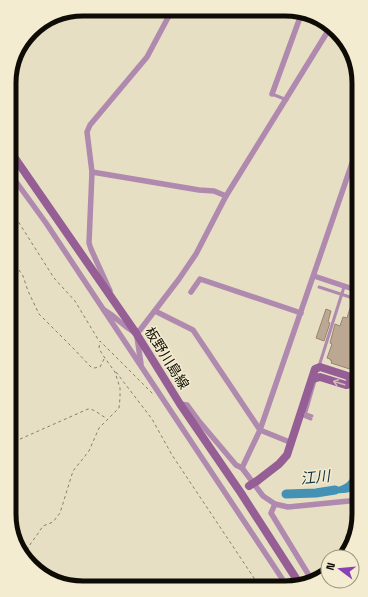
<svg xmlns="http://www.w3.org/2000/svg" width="368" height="597" font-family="'Space Grotesk','Noto Sans JP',sans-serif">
	<rect width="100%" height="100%" fill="#e6dfc4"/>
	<!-- water -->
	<path fill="#4392b6" d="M359,463C359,469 360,476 359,483C357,496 334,493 324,493V490C349,485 347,485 359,463Z"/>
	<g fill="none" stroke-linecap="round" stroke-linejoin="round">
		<!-- river -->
		<path stroke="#4392b6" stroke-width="9" d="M286,494L316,493L335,490"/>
	</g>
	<!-- building -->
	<g fill="#bca793" stroke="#988471">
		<path d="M352,302L359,304V372L331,363L332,361L330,360V359L327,358L332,344L330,343L335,324L340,326L343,317L347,318Z"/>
		<path d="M326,309L331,311L328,322L330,323L324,341L316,338Z"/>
	</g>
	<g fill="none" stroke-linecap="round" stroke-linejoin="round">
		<!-- path -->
		<g stroke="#85806e" stroke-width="1" stroke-dasharray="3 3" stroke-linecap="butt">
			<path d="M9,207L54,278L75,301L99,341"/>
			<path d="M9,255L23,276L28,291L39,314L72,347L91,367L94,368L100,367L104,359"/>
			<path d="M116,372L152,419L172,455L258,584"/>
			<path d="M354,372H359"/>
			<path d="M359,384V380"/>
			<path d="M352,434L359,436"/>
			<path d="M9,444L88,409C96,409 100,416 107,418"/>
			<path d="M25,556L29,546L39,532L43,526L53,522L60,513L73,471L89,451L99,428L119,408L120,398V388L115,372L102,354L99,348L100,341L154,395"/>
			<path d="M65,584L84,587"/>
		</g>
		<!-- lane -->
		<g stroke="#af89ae" stroke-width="3">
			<path d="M272,94L287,100"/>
			<path d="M319,287L359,300"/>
			<path d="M320,367V363L344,287"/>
			<path d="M301,415L311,419"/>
			<path d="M312,416L306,414V412L315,381"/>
		</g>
		<!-- street -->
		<g stroke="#af89ae" stroke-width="5.5">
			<path d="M272,94L302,12"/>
			<path d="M9,172L46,223L285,583"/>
			<path d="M92,172L199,190L214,191L226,196"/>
			<path d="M314,276L359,291"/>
			<path d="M110,291L91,249L89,243L92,172L87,132L90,125L147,57L172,10"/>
			<path d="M191,292L200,279L301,313"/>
			<path d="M104,310C115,316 123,326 134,332"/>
			<path d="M155,311L193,330L260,430L292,443"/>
			<path d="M136,333L140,330L179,279L196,254L226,196L331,26"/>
			<path d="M137,337L141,364"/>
			<path d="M180,404L187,405L198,420L236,465L242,468L263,496L275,504L288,507L349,501L359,497"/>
			<path d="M242,468L260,430L359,143"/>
			<path d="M275,504L271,513L313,582"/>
			<path d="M345,556L348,537L358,520"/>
		</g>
		<!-- secondary -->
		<g stroke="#955e95" stroke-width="8">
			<path d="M10,151L136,333L180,404L241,493L299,583"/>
			<path d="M257,481L279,464L287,455L315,369L320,367L348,376L351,380L350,384L346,385L320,377L313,379"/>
		</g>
		<!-- secondary-bridge -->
		<path stroke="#955e95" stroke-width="8" d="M249,486L257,481"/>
	</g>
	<!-- one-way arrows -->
	<defs><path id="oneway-shaft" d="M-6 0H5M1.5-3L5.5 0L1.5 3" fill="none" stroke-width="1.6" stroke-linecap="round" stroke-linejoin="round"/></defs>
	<use stroke="#d3babb" href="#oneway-shaft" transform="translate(339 383) rotate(-162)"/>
	<g text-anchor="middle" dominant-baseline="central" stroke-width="3" stroke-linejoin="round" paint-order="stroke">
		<!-- street labels -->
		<g font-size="14" fill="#0e0c04" stroke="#f4ecd0">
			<text transform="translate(167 358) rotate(58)">板野川島線</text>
		</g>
		<!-- water labels -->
		<g font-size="15" font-style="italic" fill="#123646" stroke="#f4ecd0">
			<text transform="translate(315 477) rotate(-6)">江川</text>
		</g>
	</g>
	<!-- crop -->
	<path d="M0 0H368V597H0ZM83 16H285A67 67 0 0 1 352 83V514A67 67 0 0 1 285 581H83A67 67 0 0 1 16 514V83A67 67 0 0 1 83 16Z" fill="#f4ecd0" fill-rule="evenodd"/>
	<path fill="none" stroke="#0e0c04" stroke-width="5" d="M83 16H285A67 67 0 0 1 352 83V514A67 67 0 0 1 285 581H83A67 67 0 0 1 16 514V83A67 67 0 0 1 83 16Z"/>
	<!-- north arrow -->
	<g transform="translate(340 569) rotate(286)"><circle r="19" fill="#f4ecd0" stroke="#98927e"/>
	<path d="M0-3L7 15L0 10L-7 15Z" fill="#8942b5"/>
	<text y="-6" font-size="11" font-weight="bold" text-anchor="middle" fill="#0e0c04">N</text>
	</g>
</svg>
